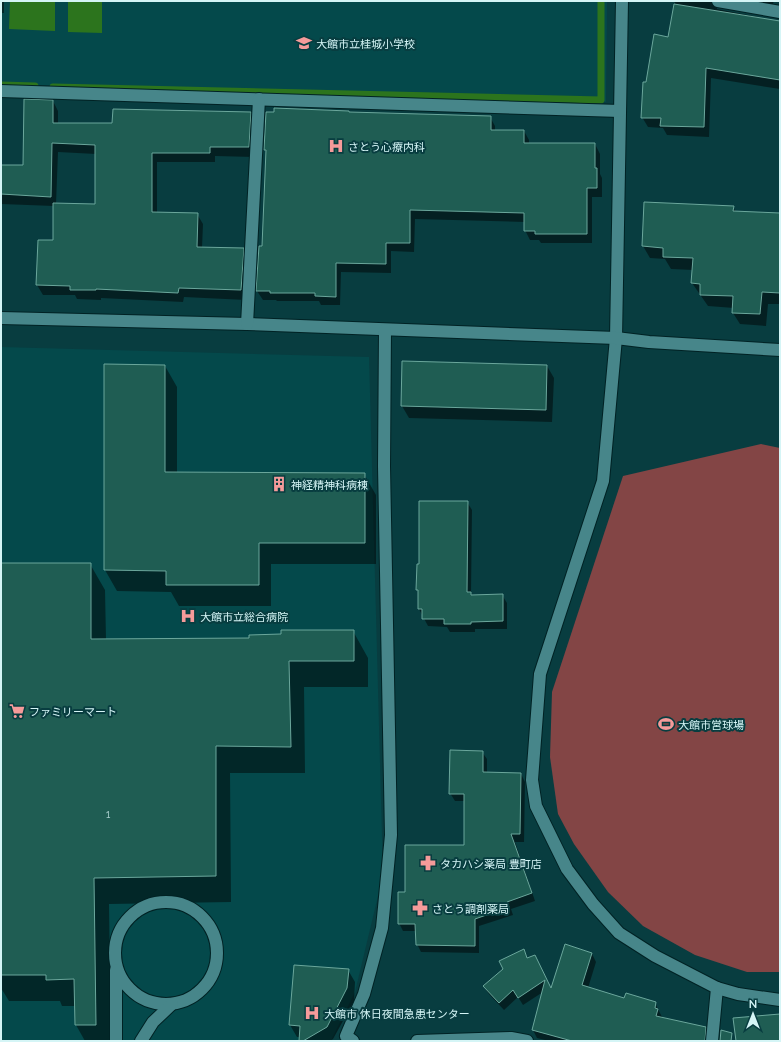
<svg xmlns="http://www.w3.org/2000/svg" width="781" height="1042" font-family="Lato,'Noto Sans JP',sans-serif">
	<rect width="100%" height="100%" fill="#083d40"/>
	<!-- built -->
	<g fill="#04494b">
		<path d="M1,1H607L606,102L1,84Z"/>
		<path d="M1,347L369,357L383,875L355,992L331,1041H1Z"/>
	</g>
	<!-- green -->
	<path fill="#834545" d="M761,444L780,448V972H747L695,955L643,926L608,892L574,844L558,814L550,757L552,692L623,476Z"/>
	<!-- water -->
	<g fill="#2c741d">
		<path d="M10,1H55V31L9,29Z"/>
		<path d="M68,1H102V33L68,32Z"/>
	</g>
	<!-- shadow -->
	<g fill="#0007" fill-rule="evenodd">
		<path d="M1,1H4V13H2L1,52Z"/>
		<path d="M675,1H774L770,11L717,7V9L758,17L759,19L780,22V89L711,78L709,137L667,135L663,128L648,127L642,117L647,83L669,38Z"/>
		<path d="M53,101L58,111V124H113L250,113L256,122L254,157L215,156V162H157V213L197,214L203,224L202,248L243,249L249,259L246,300L184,297L183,302L101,298V300L77,299L75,295H43L37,285L39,241H54V206L1,204V166H24ZM58,152L96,154V205L56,204Z"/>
		<path d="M349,113L490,117L495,126V131H524L529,140V144H595L600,154V174L602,178V197H592V243H541L539,240H530L525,230V222L415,219L414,252L391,251V273L341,272L340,305H321L319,301H277L276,300H263L257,291L263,247L267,153L265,150Z"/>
		<path d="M733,207L736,212L780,214V304H768L766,326L740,324L733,313L734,308L708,306L692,283L693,270L671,269L665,259L650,258L643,246Z"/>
		<path d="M105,365L165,366L177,387V473L364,474L376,495V564H271V606H179L171,592L117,591L105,570Z"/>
		<path d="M547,366L554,378L552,422L409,418L402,406Z"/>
		<path d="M467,502L472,510L471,593L472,596L502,595L507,603V629H475V632H450L447,627L428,626L419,609V592L417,590L420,565Z"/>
		<path d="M1,564H90L105,590L106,640L250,639L353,631L368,658V687H304L305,773H230L231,902L109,904L111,1041H85L76,1025V1006H62L60,1001H9L1,988Z"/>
		<path d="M482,752L487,759V773L521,774L525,782L524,842H515L535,901L511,909L513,915L479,926V953L421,952L417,944L416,931H403L399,923L406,893L465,846V801H455L450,793Z"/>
		<path d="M523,951L528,959L535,956L551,990L592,954L596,962L588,988L625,999L655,1003L662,1017L705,1028L710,1036L709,1041H549L537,1038L533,1030L543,992L523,1005L518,997L504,1010L489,994L484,987Z"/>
		<path d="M348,970L355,982L354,1001L333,1039L330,1041H300V1037H297L290,1025Z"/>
	</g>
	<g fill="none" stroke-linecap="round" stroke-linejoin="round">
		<!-- stream -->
		<g stroke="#2c741d" stroke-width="7">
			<path d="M1,85L35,86"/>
			<path d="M53,87L601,100V1"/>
		</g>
	</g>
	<!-- building -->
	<g fill="#1f5d53" stroke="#6ba79c">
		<path d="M674,4L780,21V80L706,68L704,127L660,126L661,118H641L643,82H646L654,34L668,37Z"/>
		<path d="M24,99L53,100V123H112L113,109L251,112L249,147H210V153H152V212L198,213L197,247L244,248L241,290L179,288L178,293L96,289V290H70V286L36,285L38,240H53V203L95,204V145L52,143L51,197L1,194V165H23Z"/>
		<path d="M274,108L349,111V112L491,116V130H524V143H595V168H597V188H587V234H535V231H524V213L410,210V243H386V264L336,263V297L315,296V293H270V291H256L259,246H262L266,150H264L266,112H274Z"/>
		<path d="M644,202L734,206L733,211L780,213V293L762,292L760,314L732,313L733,296L700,295V284L691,283L693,258L663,257V248L642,246Z"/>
		<path d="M402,361L547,365L546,410L401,406Z"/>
		<path d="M104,364L165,365V472L365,473V543H259V585H166V571L104,570Z"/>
		<path d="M419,501H468L467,592H471V595L503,594V621L471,622V624H444V619H422V609H418V590H416L417,564H419Z"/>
		<path d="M1,563H91V639L249,638V635L281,634V630H354V661H289L291,747L216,746V876L94,878L96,1025H75L74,979L46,980V975H1Z"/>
		<path d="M450,750L483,751V772L521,773L520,834H511L532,893L507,902L509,907L475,919V946L416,945L415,924H398V892H405V845H464V794H449Z"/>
		<path d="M565,944L592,953L582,985L624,998L626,993L656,1002L655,1008L658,1009L656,1016L706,1027L705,1041H572L532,1030L545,980L518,998L513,990L499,1003L483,986L503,969L499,961L524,949L527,958L535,955L551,988Z"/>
		<path d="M294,965L349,969L347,988L327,1027L303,1041H299L300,1026L289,1025Z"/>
		<path d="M780,1014V1041H736L733,1018Z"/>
		<path d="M721,1030L732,1033L731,1041H720Z"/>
	</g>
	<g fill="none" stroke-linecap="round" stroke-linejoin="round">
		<defs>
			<g id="minor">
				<path d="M622,1L616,338L603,481L540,674L532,780L536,806L567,869L593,904L619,933L655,956L717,988L712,1041"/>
				<path d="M718,1L780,12"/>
				<path d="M1,91L620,111"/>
				<path d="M1,318L247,324L616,338L649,342L780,350"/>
				<path d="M247,324L259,99"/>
				<circle cx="166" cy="953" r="51"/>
				<path d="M717,988L738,994L780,1000"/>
				<path d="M116,1041V970"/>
				<path d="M141,1041L153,1022L172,1004"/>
				<path d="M353,1041L346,1036L364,994L382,928L391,835L384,466L385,330"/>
				<path d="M417,1041L511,1038L527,1041"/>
			</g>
		</defs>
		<!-- minor casing -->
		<use href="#minor" stroke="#002224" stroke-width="14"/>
		<!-- minor -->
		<use href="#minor" stroke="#47868a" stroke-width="12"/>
	</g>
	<!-- icons -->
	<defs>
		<symbol id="school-bare" viewBox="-9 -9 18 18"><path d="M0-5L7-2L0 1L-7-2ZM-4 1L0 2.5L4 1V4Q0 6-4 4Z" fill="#f59b9a" stroke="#083d40" stroke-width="2.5" paint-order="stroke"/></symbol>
		<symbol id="hospital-bare" viewBox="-9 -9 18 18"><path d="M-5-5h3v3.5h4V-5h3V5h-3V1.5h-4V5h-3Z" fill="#f59b9a" stroke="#083d40" stroke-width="2.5" paint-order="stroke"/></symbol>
		<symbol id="building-bare" viewBox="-9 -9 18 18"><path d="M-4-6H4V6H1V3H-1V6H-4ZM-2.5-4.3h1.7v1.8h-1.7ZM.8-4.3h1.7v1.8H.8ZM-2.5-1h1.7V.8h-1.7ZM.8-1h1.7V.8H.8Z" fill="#f59b9a" stroke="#083d40" stroke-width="2.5" paint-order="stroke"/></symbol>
		<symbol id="supermarket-bare" viewBox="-9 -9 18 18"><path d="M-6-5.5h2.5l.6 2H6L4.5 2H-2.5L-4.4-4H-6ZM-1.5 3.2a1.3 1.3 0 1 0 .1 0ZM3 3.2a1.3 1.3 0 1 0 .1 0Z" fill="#f59b9a" stroke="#083d40" stroke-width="2.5" paint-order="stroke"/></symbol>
		<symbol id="stadium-bare" viewBox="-9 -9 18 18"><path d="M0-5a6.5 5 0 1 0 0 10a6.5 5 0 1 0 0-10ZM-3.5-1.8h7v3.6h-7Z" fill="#f59b9a" stroke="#083d40" stroke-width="2.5" paint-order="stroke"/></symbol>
		<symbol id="pharmacy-bare" viewBox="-9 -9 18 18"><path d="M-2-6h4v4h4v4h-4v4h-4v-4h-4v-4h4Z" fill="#f59b9a" stroke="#083d40" stroke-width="2.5" paint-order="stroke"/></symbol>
	</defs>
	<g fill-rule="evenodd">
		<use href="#school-bare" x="293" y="32" width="22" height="22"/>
		<use href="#hospital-bare" x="325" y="135" width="22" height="22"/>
		<use href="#building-bare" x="268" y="473" width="22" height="22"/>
		<use href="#hospital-bare" x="177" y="605" width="22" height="22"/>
		<use href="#supermarket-bare" x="6" y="700" width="22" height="22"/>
		<use href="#stadium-bare" x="655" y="713" width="22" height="22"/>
		<use href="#pharmacy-bare" x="417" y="852" width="22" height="22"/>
		<use href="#pharmacy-bare" x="409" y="897" width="22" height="22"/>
		<use href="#hospital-bare" x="301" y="1002" width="22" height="22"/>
	</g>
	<g text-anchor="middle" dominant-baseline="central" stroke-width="4" stroke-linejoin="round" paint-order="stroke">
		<!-- number labels -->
		<g font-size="9" fill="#a8cfcd">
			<text x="108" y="814">1</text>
		</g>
		<!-- poi labels -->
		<g font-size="11" fill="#d5f5f6" stroke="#083d40" text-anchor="start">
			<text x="316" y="43">大館市立桂城小学校</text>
			<text x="348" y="146">さとう心療内科</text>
			<text x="291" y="484">神経精神科病棟</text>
			<text x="200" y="616">大館市立総合病院</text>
			<text x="29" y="711">ファミリーマート</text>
			<text x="678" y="724">大館市営球場</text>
			<text x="440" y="863">タカハシ薬局 豊町店</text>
			<text x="432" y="908">さとう調剤薬局</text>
			<text x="324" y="1013">大館市 休日夜間急患センター</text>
		</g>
	</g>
	<!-- border -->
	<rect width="781" height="1042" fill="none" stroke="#d5f5f6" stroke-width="4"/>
	<!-- north arrow -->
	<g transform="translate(753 1014)" stroke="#083d40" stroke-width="3" paint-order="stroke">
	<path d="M0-3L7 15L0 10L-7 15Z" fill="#d5f5f6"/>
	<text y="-6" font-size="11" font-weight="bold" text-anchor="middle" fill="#d5f5f6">N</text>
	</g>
</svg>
